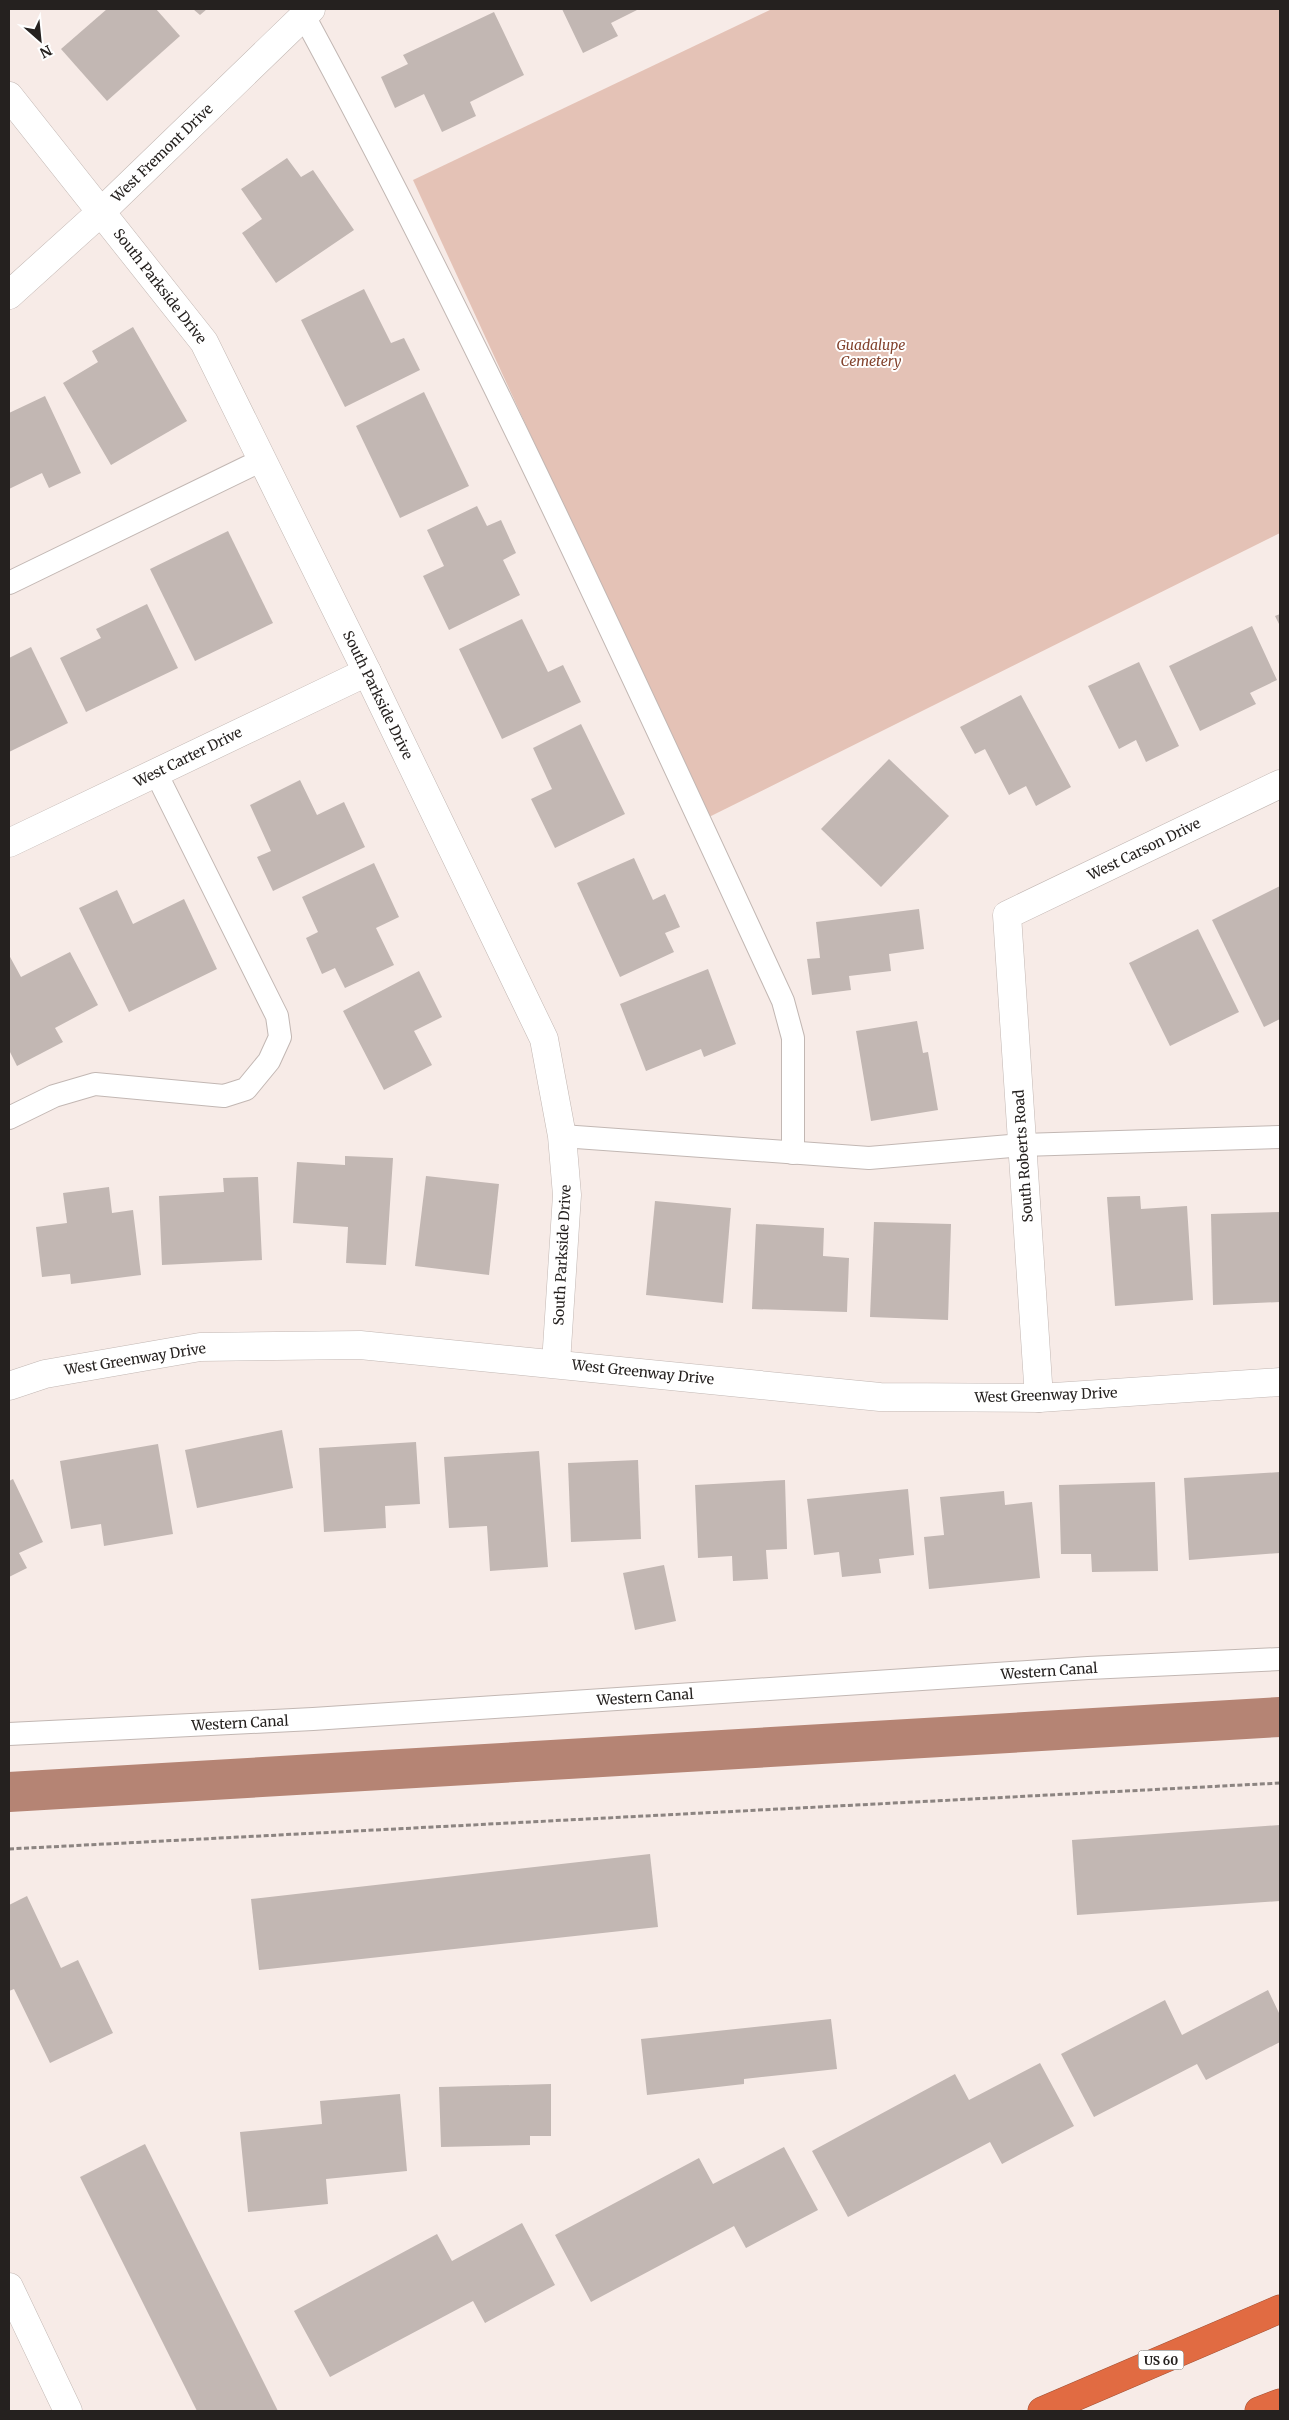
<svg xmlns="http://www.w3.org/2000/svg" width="1289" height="2420" font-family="Merriweather,serif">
	<rect width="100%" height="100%" fill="#f7ebe7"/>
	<!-- green -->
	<path fill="#e4c2b6" d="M772,9H1280V533L707,818L413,180Z"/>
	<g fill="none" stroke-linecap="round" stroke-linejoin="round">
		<!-- canal -->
		<path stroke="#b58474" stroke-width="40" d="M9,1792L1280,1717"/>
	</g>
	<!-- building -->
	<g fill="#c2b7b3">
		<path d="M107,9H156L180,36L107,101L61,49Z"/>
		<path d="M193,9H207L200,15Z"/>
		<path d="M562,9H639L611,23L618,36L583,53Z"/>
		<path d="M494,12L524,75L470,102L476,116L442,132L424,94L395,108L381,77L408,64L403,55Z"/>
		<path d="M287,158L301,177L313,170L354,230L276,283L242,233L262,219L241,189Z"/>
		<path d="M364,289L391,343L404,338L420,370L345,407L301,320Z"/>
		<path d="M133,327L187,421L111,465L63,383L98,362L92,351Z"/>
		<path d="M424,392L469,486L400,518L356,426Z"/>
		<path d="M45,396L81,473L49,488L42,473L9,489V413Z"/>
		<path d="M477,506L487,526L501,520L516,553L503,560L520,595L449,630L423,576L444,566L427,530Z"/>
		<path d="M228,531L273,623L195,661L150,569Z"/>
		<path d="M147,604L178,668L86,712L60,658L101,638L96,629Z"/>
		<path d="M1280,614V626L1275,616Z"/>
		<path d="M522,619L548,672L563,665L581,702L502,739L459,649Z"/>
		<path d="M1252,626L1277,680L1250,693L1256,704L1200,731L1169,666Z"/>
		<path d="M31,647L68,723L9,752V658Z"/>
		<path d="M1139,662L1179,746L1146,762L1136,740L1119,749L1088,686Z"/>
		<path d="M1021,695L1071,787L1036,806L1026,786L1009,795L985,749L975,754L960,727Z"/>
		<path d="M581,724L625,814L555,848L531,799L552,789L533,748Z"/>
		<path d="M889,759L949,816L881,887L821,829Z"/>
		<path d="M300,780L317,815L344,802L365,847L273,891L257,857L271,851L250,805Z"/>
		<path d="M634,858L653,900L665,894L680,927L665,933L674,952L620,977L577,883Z"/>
		<path d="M374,863L399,917L376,928L394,965L345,988L335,968L322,974L306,938L318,932L302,897Z"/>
		<path d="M1280,886V1019L1264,1027L1212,920Z"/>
		<path d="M117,890L133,924L184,899L217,969L129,1012L79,908Z"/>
		<path d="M919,909L924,949L889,954L891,971L849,976L851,990L812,995L807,959L820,958L816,922Z"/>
		<path d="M1198,929L1239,1012L1170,1046L1129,963Z"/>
		<path d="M70,952L98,1005L55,1028L63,1042L17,1066L9,1050V955L21,977Z"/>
		<path d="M708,969L736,1044L704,1057L701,1049L646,1071L620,1004Z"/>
		<path d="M419,971L442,1017L414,1031L432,1065L384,1090L343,1011Z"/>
		<path d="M917,1021L923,1053L928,1052L938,1110L871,1121L856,1031Z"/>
		<path d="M345,1156L393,1158L386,1265L346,1263L348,1227L293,1223L297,1162L345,1165Z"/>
		<path d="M426,1176L499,1184L489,1275L415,1266Z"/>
		<path d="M258,1177L262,1260L162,1265L159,1196L224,1192L223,1178Z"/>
		<path d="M109,1187L112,1213L133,1210L141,1275L71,1284L70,1274L42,1277L36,1227L67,1223L63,1193Z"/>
		<path d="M1140,1196L1141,1209L1187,1206L1193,1300L1115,1306L1107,1197Z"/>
		<path d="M655,1201L731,1208L723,1303L646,1295Z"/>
		<path d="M1280,1212V1302L1213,1305L1211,1214Z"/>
		<path d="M874,1222L951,1224L948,1320L870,1317Z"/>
		<path d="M756,1224L824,1228L823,1256L849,1258L847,1312L752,1309Z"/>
		<path d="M282,1430L293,1488L197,1508L185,1450Z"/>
		<path d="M416,1442L420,1504L385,1506L386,1528L324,1532L319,1448Z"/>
		<path d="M158,1444L173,1534L104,1546L101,1524L71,1529L60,1461Z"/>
		<path d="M539,1451L548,1567L490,1571L487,1526L449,1528L444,1457Z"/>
		<path d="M638,1460L641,1539L571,1542L568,1463Z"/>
		<path d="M1280,1472V1553L1189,1560L1184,1478Z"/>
		<path d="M13,1479L43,1542L19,1553L27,1568L9,1577V1481Z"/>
		<path d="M785,1480L787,1549L766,1550L768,1579L733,1581L732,1556L698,1558L695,1485Z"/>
		<path d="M1155,1482L1158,1571L1092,1572L1091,1554H1061L1059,1485Z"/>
		<path d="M908,1489L914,1555L879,1559L881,1573L842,1577L839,1552L814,1555L807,1499Z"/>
		<path d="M1004,1491L1005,1505L1032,1502L1040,1578L929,1589L924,1537L944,1535L940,1497Z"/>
		<path d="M664,1565L676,1621L635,1630L623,1573Z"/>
		<path d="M1280,1825V1901L1077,1915L1072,1840Z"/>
		<path d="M650,1854L658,1927L259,1970L251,1899Z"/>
		<path d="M27,1896L61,1968L78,1960L113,2033L50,2063L14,1989L9,1991V1905Z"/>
		<path d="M1268,1990L1280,2015V2042L1206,2080L1197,2064L1094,2117L1061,2054L1165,2000L1182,2035Z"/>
		<path d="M831,2019L837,2069L744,2079V2084L647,2095L641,2039Z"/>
		<path d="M1040,2063L1074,2126L1002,2164L990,2142L848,2217L812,2151L955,2074L969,2100Z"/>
		<path d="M551,2084V2136H530V2145L441,2147L439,2087Z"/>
		<path d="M400,2094L407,2171L326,2179L328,2204L248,2212L240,2132L322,2124L320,2101Z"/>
		<path d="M145,2144L278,2411H197L80,2177Z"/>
		<path d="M784,2147L818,2210L746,2248L734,2226L591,2302L555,2235L699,2158L713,2184Z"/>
		<path d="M522,2223L555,2285L485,2323L473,2301L330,2377L294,2311L437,2234L452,2261Z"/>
	</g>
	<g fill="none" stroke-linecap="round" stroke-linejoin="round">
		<defs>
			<g id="lane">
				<path d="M304,16C478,337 630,670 783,1001L793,1038V1153"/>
				<path d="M9,583L262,460"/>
				<path d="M9,1118L54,1096L95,1084L224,1096L246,1089L269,1061L280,1037L277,1016L156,773"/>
				<path d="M562,1136L869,1158L1022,1145L1280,1137"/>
				<path d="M9,1734L313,1719L1088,1668L1280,1659"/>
			</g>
			<g id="street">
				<path d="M9,96L204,342L367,672L544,1039L562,1136L567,1195L556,1363"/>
				<path d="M9,295L102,211L311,9"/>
				<path d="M9,843L367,672"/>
				<path d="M9,1386L45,1374L200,1347L360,1345L880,1397L1039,1398L1280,1382"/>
				<path d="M1039,1398L1007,915L1280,784"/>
			</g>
			<path id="secondary" d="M9,2287L68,2411"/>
			<g id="highway">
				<path d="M1042,2411L1280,2309"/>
				<path d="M1259,2411L1280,2403"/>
			</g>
		</defs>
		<!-- lane casing -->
		<use href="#lane" stroke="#c2b7b3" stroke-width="24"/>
		<!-- street casing -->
		<use href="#street" stroke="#c2b7b3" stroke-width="29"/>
		<!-- secondary casing -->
		<use href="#secondary" stroke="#c2b7b3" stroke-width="29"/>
		<!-- highway casing -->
		<use href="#highway" stroke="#9f5136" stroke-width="29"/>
		<!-- path -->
		<path stroke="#8c8481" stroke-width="3" stroke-dasharray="5 2.5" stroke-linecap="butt" d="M9,1849L1280,1783"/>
		<!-- lane -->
		<use href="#lane" stroke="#fff" stroke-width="22"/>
		<!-- street -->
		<use href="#street" stroke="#fff" stroke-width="28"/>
		<!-- secondary -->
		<use href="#secondary" stroke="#fff" stroke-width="28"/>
		<!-- highway -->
		<use href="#highway" stroke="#e16b42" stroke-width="28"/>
	</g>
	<g text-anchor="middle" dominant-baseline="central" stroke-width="4" stroke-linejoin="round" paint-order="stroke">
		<!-- shield labels -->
		<rect fill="#fff" stroke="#666462" stroke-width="1" x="1138.5" y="2350.5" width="45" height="19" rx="4"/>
		<g font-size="12" font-weight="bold" fill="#25211f">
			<text x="1161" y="2360">US 60</text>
		</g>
		<!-- street labels -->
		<g font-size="14" fill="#25211f" stroke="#fff">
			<text transform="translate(162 153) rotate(-44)">West Fremont Drive</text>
			<text transform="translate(160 286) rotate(52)">South Parkside Drive</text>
			<text transform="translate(378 695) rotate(64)">South Parkside Drive</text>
			<text transform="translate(188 757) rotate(-26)">West Carter Drive</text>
			<text transform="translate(1144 849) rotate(-26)">West Carson Drive</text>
			<text transform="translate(1023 1156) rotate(-94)">South Roberts Road</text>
			<text transform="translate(562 1255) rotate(-87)">South Parkside Drive</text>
			<text transform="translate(135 1359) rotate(-9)">West Greenway Drive</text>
			<text transform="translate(643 1372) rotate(6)">West Greenway Drive</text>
			<text transform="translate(1046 1395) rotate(-2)">West Greenway Drive</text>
			<text transform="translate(1049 1671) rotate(-4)">Western Canal</text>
			<text transform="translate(645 1697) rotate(-4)">Western Canal</text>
			<text transform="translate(240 1723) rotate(-3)">Western Canal</text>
		</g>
		<!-- park labels -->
		<g font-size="14" font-style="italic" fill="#82422c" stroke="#fff">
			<text x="871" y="345">Guadalupe<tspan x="871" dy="16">Cemetery</tspan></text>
		</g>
	</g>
	<!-- border -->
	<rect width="1289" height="2420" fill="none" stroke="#25211f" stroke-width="20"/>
	<!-- north arrow -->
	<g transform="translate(40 40) rotate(153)" stroke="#ffffff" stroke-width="4" paint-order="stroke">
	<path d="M0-4L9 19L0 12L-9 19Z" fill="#25211f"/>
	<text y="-8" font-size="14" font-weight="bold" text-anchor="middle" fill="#25211f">N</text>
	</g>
</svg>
